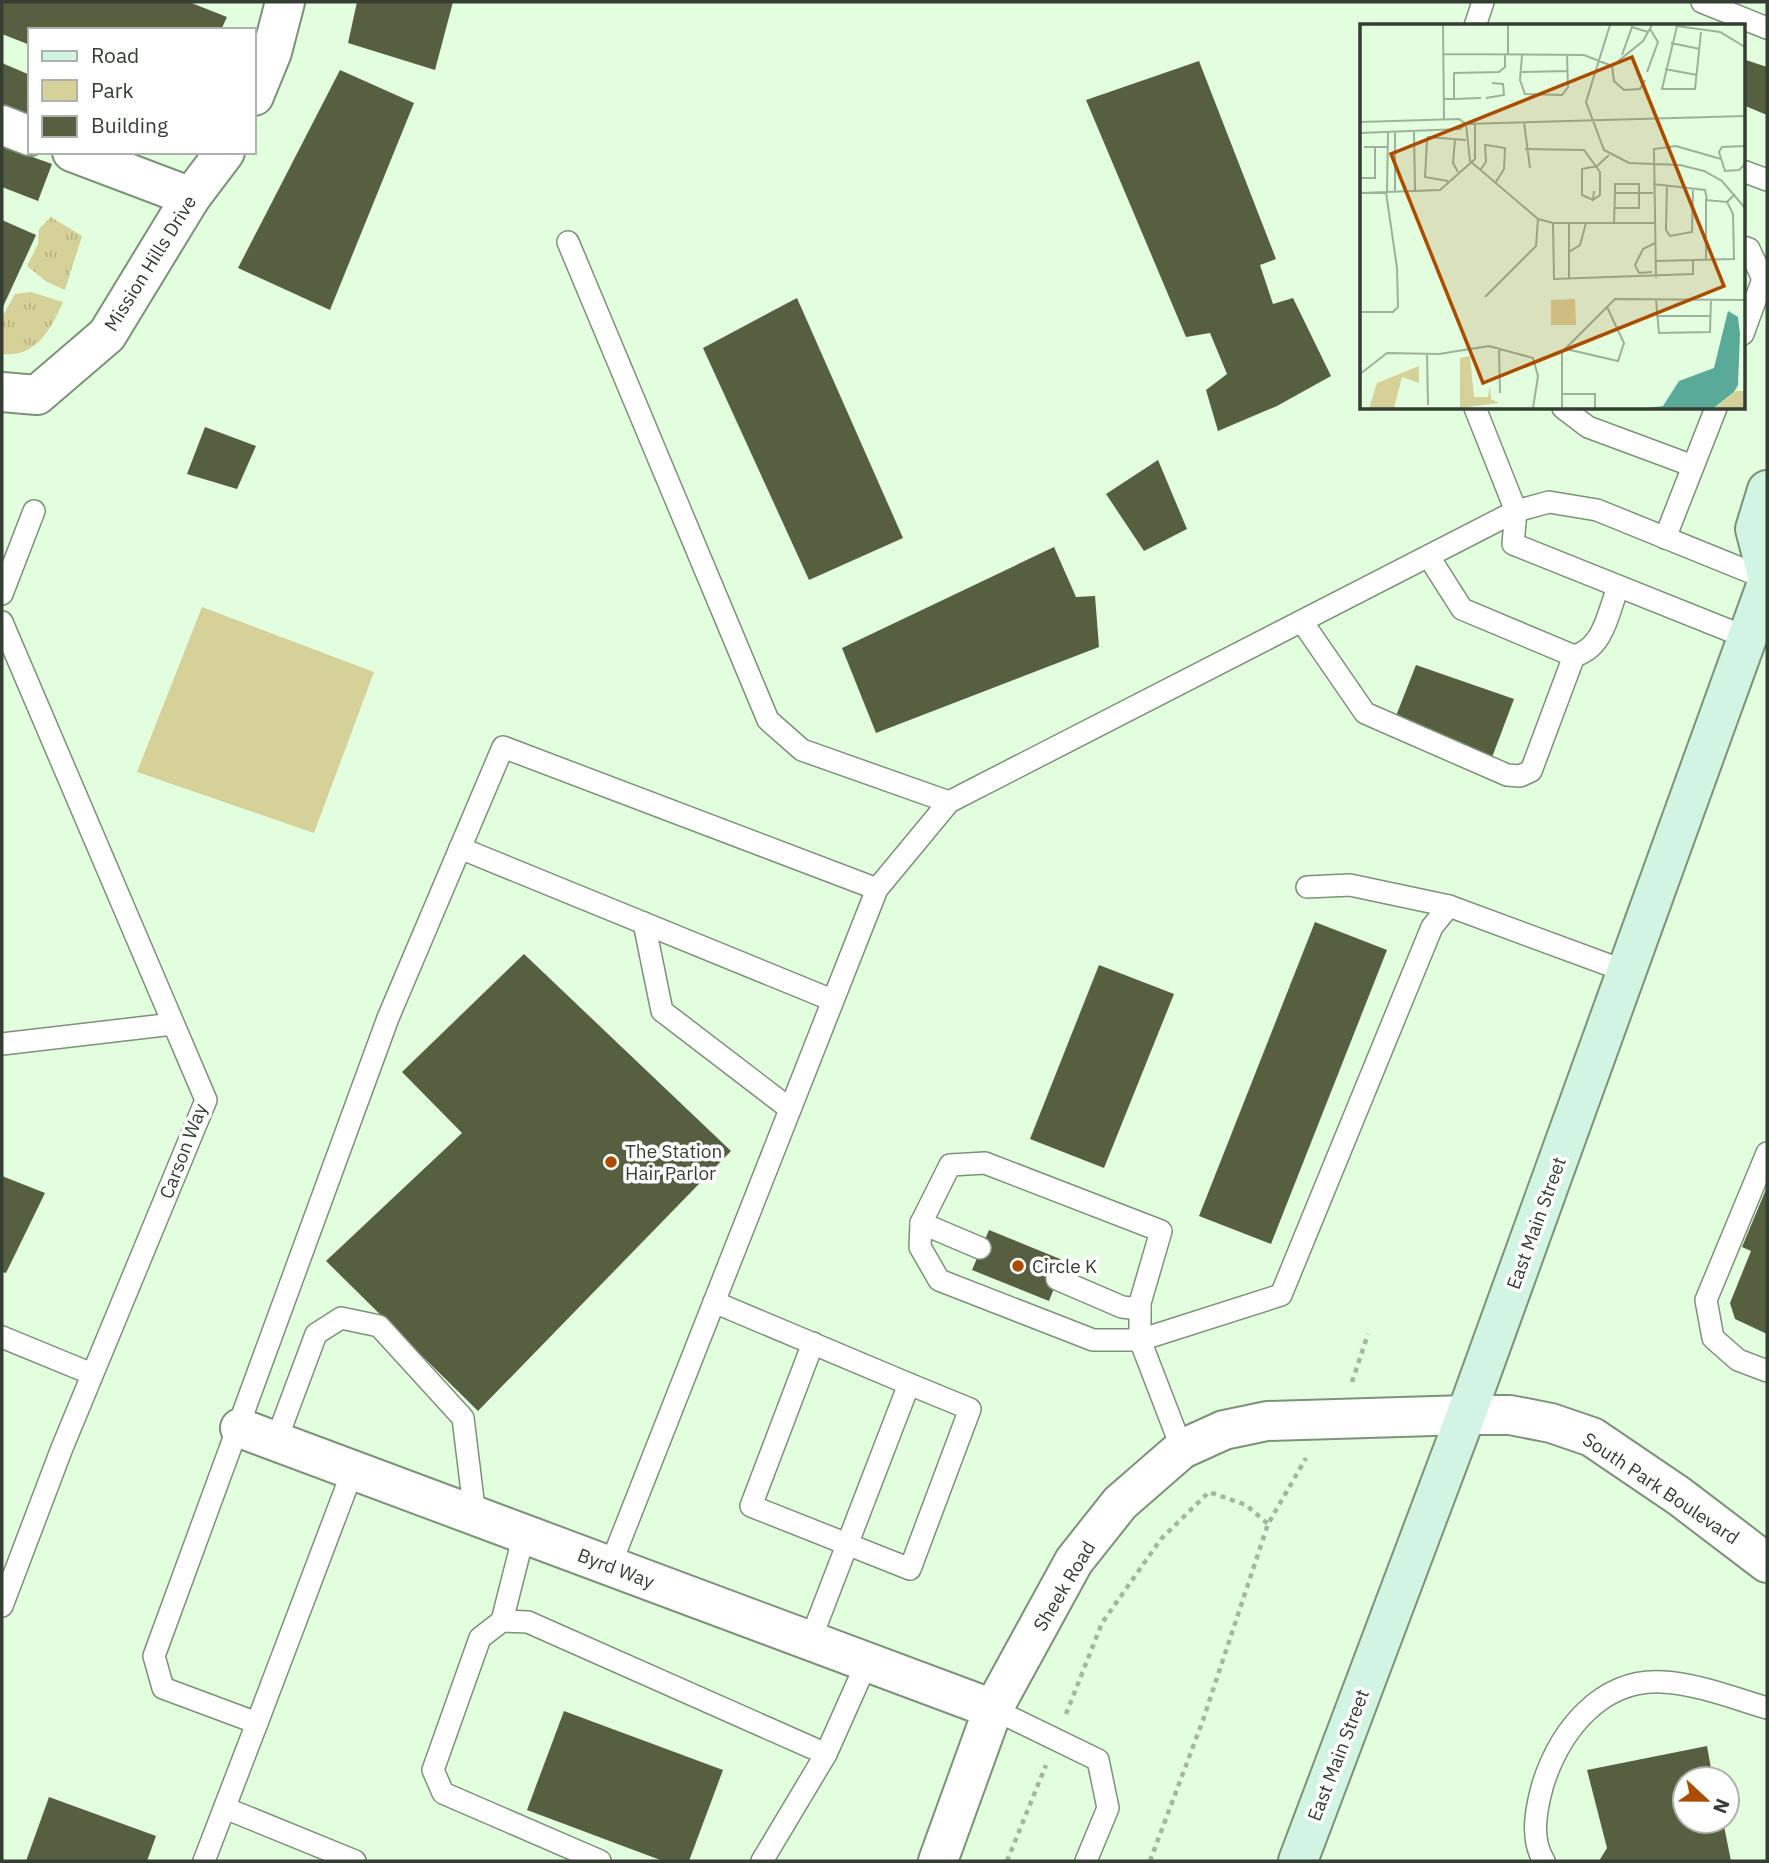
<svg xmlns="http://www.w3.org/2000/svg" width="1769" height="1863" font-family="'IBM Plex Sans',sans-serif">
	<defs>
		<pattern id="grass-tufts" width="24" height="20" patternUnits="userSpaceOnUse" patternTransform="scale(1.75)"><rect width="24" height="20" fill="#d5d198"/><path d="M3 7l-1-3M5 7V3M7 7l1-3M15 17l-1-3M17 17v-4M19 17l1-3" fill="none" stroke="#b7b483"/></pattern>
	</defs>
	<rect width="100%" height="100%" fill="#e3fddf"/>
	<!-- grass -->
	<g fill="url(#grass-tufts)">
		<path d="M51,217L82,236L65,290L47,282L27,266L38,244L39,229Z"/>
		<path d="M31,292L63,302C51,329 36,358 2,354V317L15,294Z"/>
	</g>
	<!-- park -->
	<path fill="#d5d198" d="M202,607L374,672L314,833L137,772Z"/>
	<!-- building -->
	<g fill="#566041">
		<path d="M2,2H189L227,17L221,30H30V45L2,34Z"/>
		<path d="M357,2H453L435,70L348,43Z"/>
		<path d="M1743,59L1767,67V115L1743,105Z"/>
		<path d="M1199,61L1276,259L1260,265L1273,304L1293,298L1331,376L1277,406L1218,431L1206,390L1227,374L1210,333L1186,337L1086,100Z"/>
		<path d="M2,63L30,75V116L2,105Z"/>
		<path d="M340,70L414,103L330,310L238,268Z"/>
		<path d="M2,146L52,164L38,201L2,187Z"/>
		<path d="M2,220L36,235L2,309Z"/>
		<path d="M797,298L903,538L809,580L703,348Z"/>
		<path d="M205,427L256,446L237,489L187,474Z"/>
		<path d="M1158,460L1187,529L1144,551L1106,494Z"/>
		<path d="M1054,547L1076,597L1095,596L1099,647L876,733L842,648Z"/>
		<path d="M1416,665L1514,699L1491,760L1394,721Z"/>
		<path d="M1315,922L1387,950L1271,1244L1199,1216Z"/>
		<path d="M524,954L731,1151L478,1411L326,1261L462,1133L402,1072Z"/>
		<path d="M1099,965L1174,994L1104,1168L1030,1139Z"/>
		<path d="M2,1176L45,1193L6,1273L2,1272Z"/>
		<path d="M1767,1187V1334L1735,1319L1730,1303L1751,1251L1742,1247Z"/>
		<path d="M989,1230L1065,1261L1049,1301L972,1270Z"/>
		<path d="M564,1711L723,1770L689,1861H663L527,1810Z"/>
		<path d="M1707,1746L1713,1779H1685V1821H1723L1731,1861H1599L1607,1848L1587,1770Z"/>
		<path d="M49,1797L156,1836L147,1861H26Z"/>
	</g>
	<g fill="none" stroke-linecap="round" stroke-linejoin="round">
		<defs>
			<g id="service">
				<path d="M1702,2L1767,28"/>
				<path d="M1475,26L1483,2"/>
				<path d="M1743,171L1767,180"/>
				<path d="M568,242L768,720L802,750L949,802"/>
				<path d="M1743,247L1749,249L1763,279"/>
				<path d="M1743,334L1763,279L1767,281"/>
				<path d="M1475,408L1516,511L1513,544L1748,638"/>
				<path d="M1563,408L1588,427L1693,466"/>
				<path d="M1665,538L1716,408"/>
				<path d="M1429,557L1462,609L1574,656C1604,648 1608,613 1618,587"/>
				<path d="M2,594L34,511"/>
				<path d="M2,622L206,1100L62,1448L2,1606"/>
				<path d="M1303,623L1365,713L1507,775L1520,776L1531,771L1574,656"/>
				<path d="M460,848L832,1000"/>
				<path d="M1307,887L1350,885L1449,906L1625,971"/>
				<path d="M644,923L662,1011L790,1109"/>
				<path d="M2,1044L173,1024"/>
				<path d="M1767,1153L1706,1300L1713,1338L1738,1360L1767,1371"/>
				<path d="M921,1223L950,1165L985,1163L1161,1231L1140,1303V1340L1182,1449"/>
				<path d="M980,1248L921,1223L920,1247L939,1280L1093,1340H1140L1281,1295L1432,927L1449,906"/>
				<path d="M1057,1279L1122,1307L1140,1309"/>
				<path d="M714,1302L909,1384L810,1641"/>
				<path d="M2,1337L92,1374"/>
				<path d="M813,1343L751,1506L910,1569L970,1409L909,1384"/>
				<path d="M276,1441L316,1334L341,1318L379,1326L463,1418L475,1516"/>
				<path d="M353,1470L257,1723L163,1688L154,1656L388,1018L503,747L877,889"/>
				<path d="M610,1566L877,889L949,802L1516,511L1549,502L1597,510L1767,579"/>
				<path d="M502,1621L524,1534"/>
				<path d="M993,1709L1098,1760L1108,1808L1086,1861"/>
				<path d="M225,1808L355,1861"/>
				<path d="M204,1861L257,1723"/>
				<path d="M600,1861L443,1793L433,1770L480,1638L502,1621L528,1622L826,1754"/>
				<path d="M762,1861L826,1754L867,1662"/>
				<path d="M1544,1861C1530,1839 1536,1809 1543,1784C1560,1731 1601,1678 1663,1682C1698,1684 1733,1698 1767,1708"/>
			</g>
			<g id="minor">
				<path d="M254,96L272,52L285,2"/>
				<path d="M2,125L30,136"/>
				<path d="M72,152L191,197"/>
				<path d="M2,392L37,395L107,335L191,197L225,152"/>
				<path d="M1466,1415H1510L1551,1423L1592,1437L1679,1496L1767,1563"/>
				<path d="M240,1428L993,1709"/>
			</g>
			<path id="tertiary" d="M938,1861L993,1709L1074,1561L1120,1503L1182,1449L1224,1430L1267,1421L1466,1415"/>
			<g id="secondary">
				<path d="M1767,490L1755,529L1767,575"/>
				<path d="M1298,1861L1466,1415L1767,583"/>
			</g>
		</defs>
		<!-- service casing -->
		<use href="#service" stroke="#7b9377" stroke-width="24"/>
		<!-- minor casing -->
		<use href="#minor" stroke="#7b9377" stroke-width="42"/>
		<!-- tertiary casing -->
		<use href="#tertiary" stroke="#7b9377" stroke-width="42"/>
		<!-- secondary casing -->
		<use href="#secondary" stroke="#7b9377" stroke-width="42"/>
		<!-- path -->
		<g stroke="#a3b7a0" stroke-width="4.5" stroke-dasharray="5 5" stroke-linecap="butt">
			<path d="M1352,1382L1368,1334"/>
			<path d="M1066,1714L1102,1623L1161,1539L1209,1492L1246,1505L1268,1524"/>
			<path d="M1007,1861L1046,1765"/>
			<path d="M1150,1861L1203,1720L1268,1524L1306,1458"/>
		</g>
		<!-- service -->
		<use href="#service" stroke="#fff" stroke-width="21"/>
		<!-- minor -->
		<use href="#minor" stroke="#fff" stroke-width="38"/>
		<!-- tertiary -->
		<use href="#tertiary" stroke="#fff" stroke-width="38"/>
		<!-- secondary -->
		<use href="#secondary" stroke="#d2f4e3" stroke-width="38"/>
	</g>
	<!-- markers -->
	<g fill="#ab4c00" stroke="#fff" stroke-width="2.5">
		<circle cx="611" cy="1162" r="7"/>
		<circle cx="1018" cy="1266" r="7"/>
	</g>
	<g text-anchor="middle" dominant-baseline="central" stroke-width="7" stroke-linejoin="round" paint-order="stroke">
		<!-- street labels -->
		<g font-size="19" fill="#343e32" stroke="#fff">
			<text transform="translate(150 263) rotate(-58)">Mission Hills Drive</text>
			<text transform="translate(183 1151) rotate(-69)">Carson Way</text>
			<text transform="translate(1536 1223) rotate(-70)">East Main Street</text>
			<text transform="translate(1661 1488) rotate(34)">South Park Boulevard</text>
			<text transform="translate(616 1568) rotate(21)">Byrd Way</text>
			<text transform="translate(1064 1586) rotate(-59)">Sheek Road</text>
			<text transform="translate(1338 1755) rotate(-69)">East Main Street</text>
		</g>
		<!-- poi labels -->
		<g font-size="19" fill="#343e32" stroke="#fff" text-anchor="start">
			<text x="625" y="1151">The Station<tspan x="625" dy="22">Hair Parlor</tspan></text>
			<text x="1032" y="1266">Circle K</text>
		</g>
	</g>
	<!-- overview -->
	<g transform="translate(1360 24)">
		<rect width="385" height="385" fill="#e3fddf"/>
		<path d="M110,332L114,373H128L130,362L131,375L139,379L100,384V334ZM59,342V359L42,353L34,384H9L17,359Z" fill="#d5d198"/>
		<path d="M215,275L216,301H191V276ZM376,367H385V384H355Z" fill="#d5d198"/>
		<path d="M368,287L378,293L380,310L378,361L374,368L354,384H288L303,382L319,357L354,344Z" fill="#5aaa99"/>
		<path fill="none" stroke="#9db19a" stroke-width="2" d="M83,1L84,96M148,1V31M250,1L226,78L244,126L269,139L320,141L344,147L362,157L385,184M341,8L335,65H302L317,2L360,8L385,23M311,19L340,25M83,30L224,31L252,42L283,17L292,1M162,31L160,56L165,70L202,71L208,63L207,31M262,31L272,3L288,8M252,42L254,57L264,66L280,65L285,56M305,45L337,51M162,48L208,47M287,48L298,18L290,5M126,74L144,71L143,60L132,59M83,75H94V49L139,48L145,43V31M94,75L121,74M0,98L99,95L106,100M164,98L170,144M106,100L110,137L178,195L193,199H294M35,108V168M54,108L55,167M0,109L100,105L106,100L385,92M67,113L106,116M95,116L93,139L98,148M67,117L65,153L88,157M126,121L145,124L144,145L136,158M385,122L362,123L359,128L365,147L379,146L385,140M4,123H28M165,125L224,126L240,148V171L233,176L234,167M121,145L126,138L125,120M0,154H15V123M293,160L345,166L347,176M307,161L306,206L310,212L332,208L333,165M27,168L28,108M0,169L80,166L115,135V100M233,176L222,171V145L237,142L249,131M255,184H279V160H255V169M193,199L194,255L333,250V236L295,237M254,199L255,169H293M209,228L220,221L226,199M333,236L374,235L373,190L367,178L375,170M346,236V176L367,178M292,248L279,249L275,241L283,225L295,219M296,254L294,125L316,122L361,135M209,255V199M125,273L176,222L178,195M296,276L299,309L350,308L351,275M0,288H33L38,283L37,244L26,168M296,292H351M139,324L140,369M206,325L258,337L264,319L247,283M67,329L68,381M0,350L27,329L79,330L129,322L173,334L178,352L173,384M202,370H235V384M202,384V328L255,275L385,276"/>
		<path fill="#ab4c00" fill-opacity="0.15" stroke="#ab4c00" stroke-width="3.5" d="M272,33L364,262L123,359L31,130Z"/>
		<rect width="385" height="385" fill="none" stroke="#343e32" stroke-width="3.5"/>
	</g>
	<!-- border -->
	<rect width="1769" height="1863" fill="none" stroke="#343e32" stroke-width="7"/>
	<!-- legend -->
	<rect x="28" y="28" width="228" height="126" fill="#ffffff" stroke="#aeb2ad" stroke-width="2"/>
	<rect x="42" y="51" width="35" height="10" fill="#d2f4e3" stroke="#aeb2ad" stroke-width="2"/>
	<text x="91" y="63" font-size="21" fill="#343e32">Road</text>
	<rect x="42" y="80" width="35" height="21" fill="#d5d198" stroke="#aeb2ad" stroke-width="2"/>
	<text x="91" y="98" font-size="21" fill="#343e32">Park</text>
	<rect x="42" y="116" width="35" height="21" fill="#566041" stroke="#aeb2ad" stroke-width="2"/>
	<text x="91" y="133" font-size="21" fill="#343e32">Building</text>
	<!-- north arrow -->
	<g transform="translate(1706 1800) rotate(112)"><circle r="33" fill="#ffffff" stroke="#aeb2ad" stroke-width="2"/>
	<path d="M0-5L12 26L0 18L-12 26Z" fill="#ab4c00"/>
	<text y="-10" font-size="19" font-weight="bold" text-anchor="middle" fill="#343e32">N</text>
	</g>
</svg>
